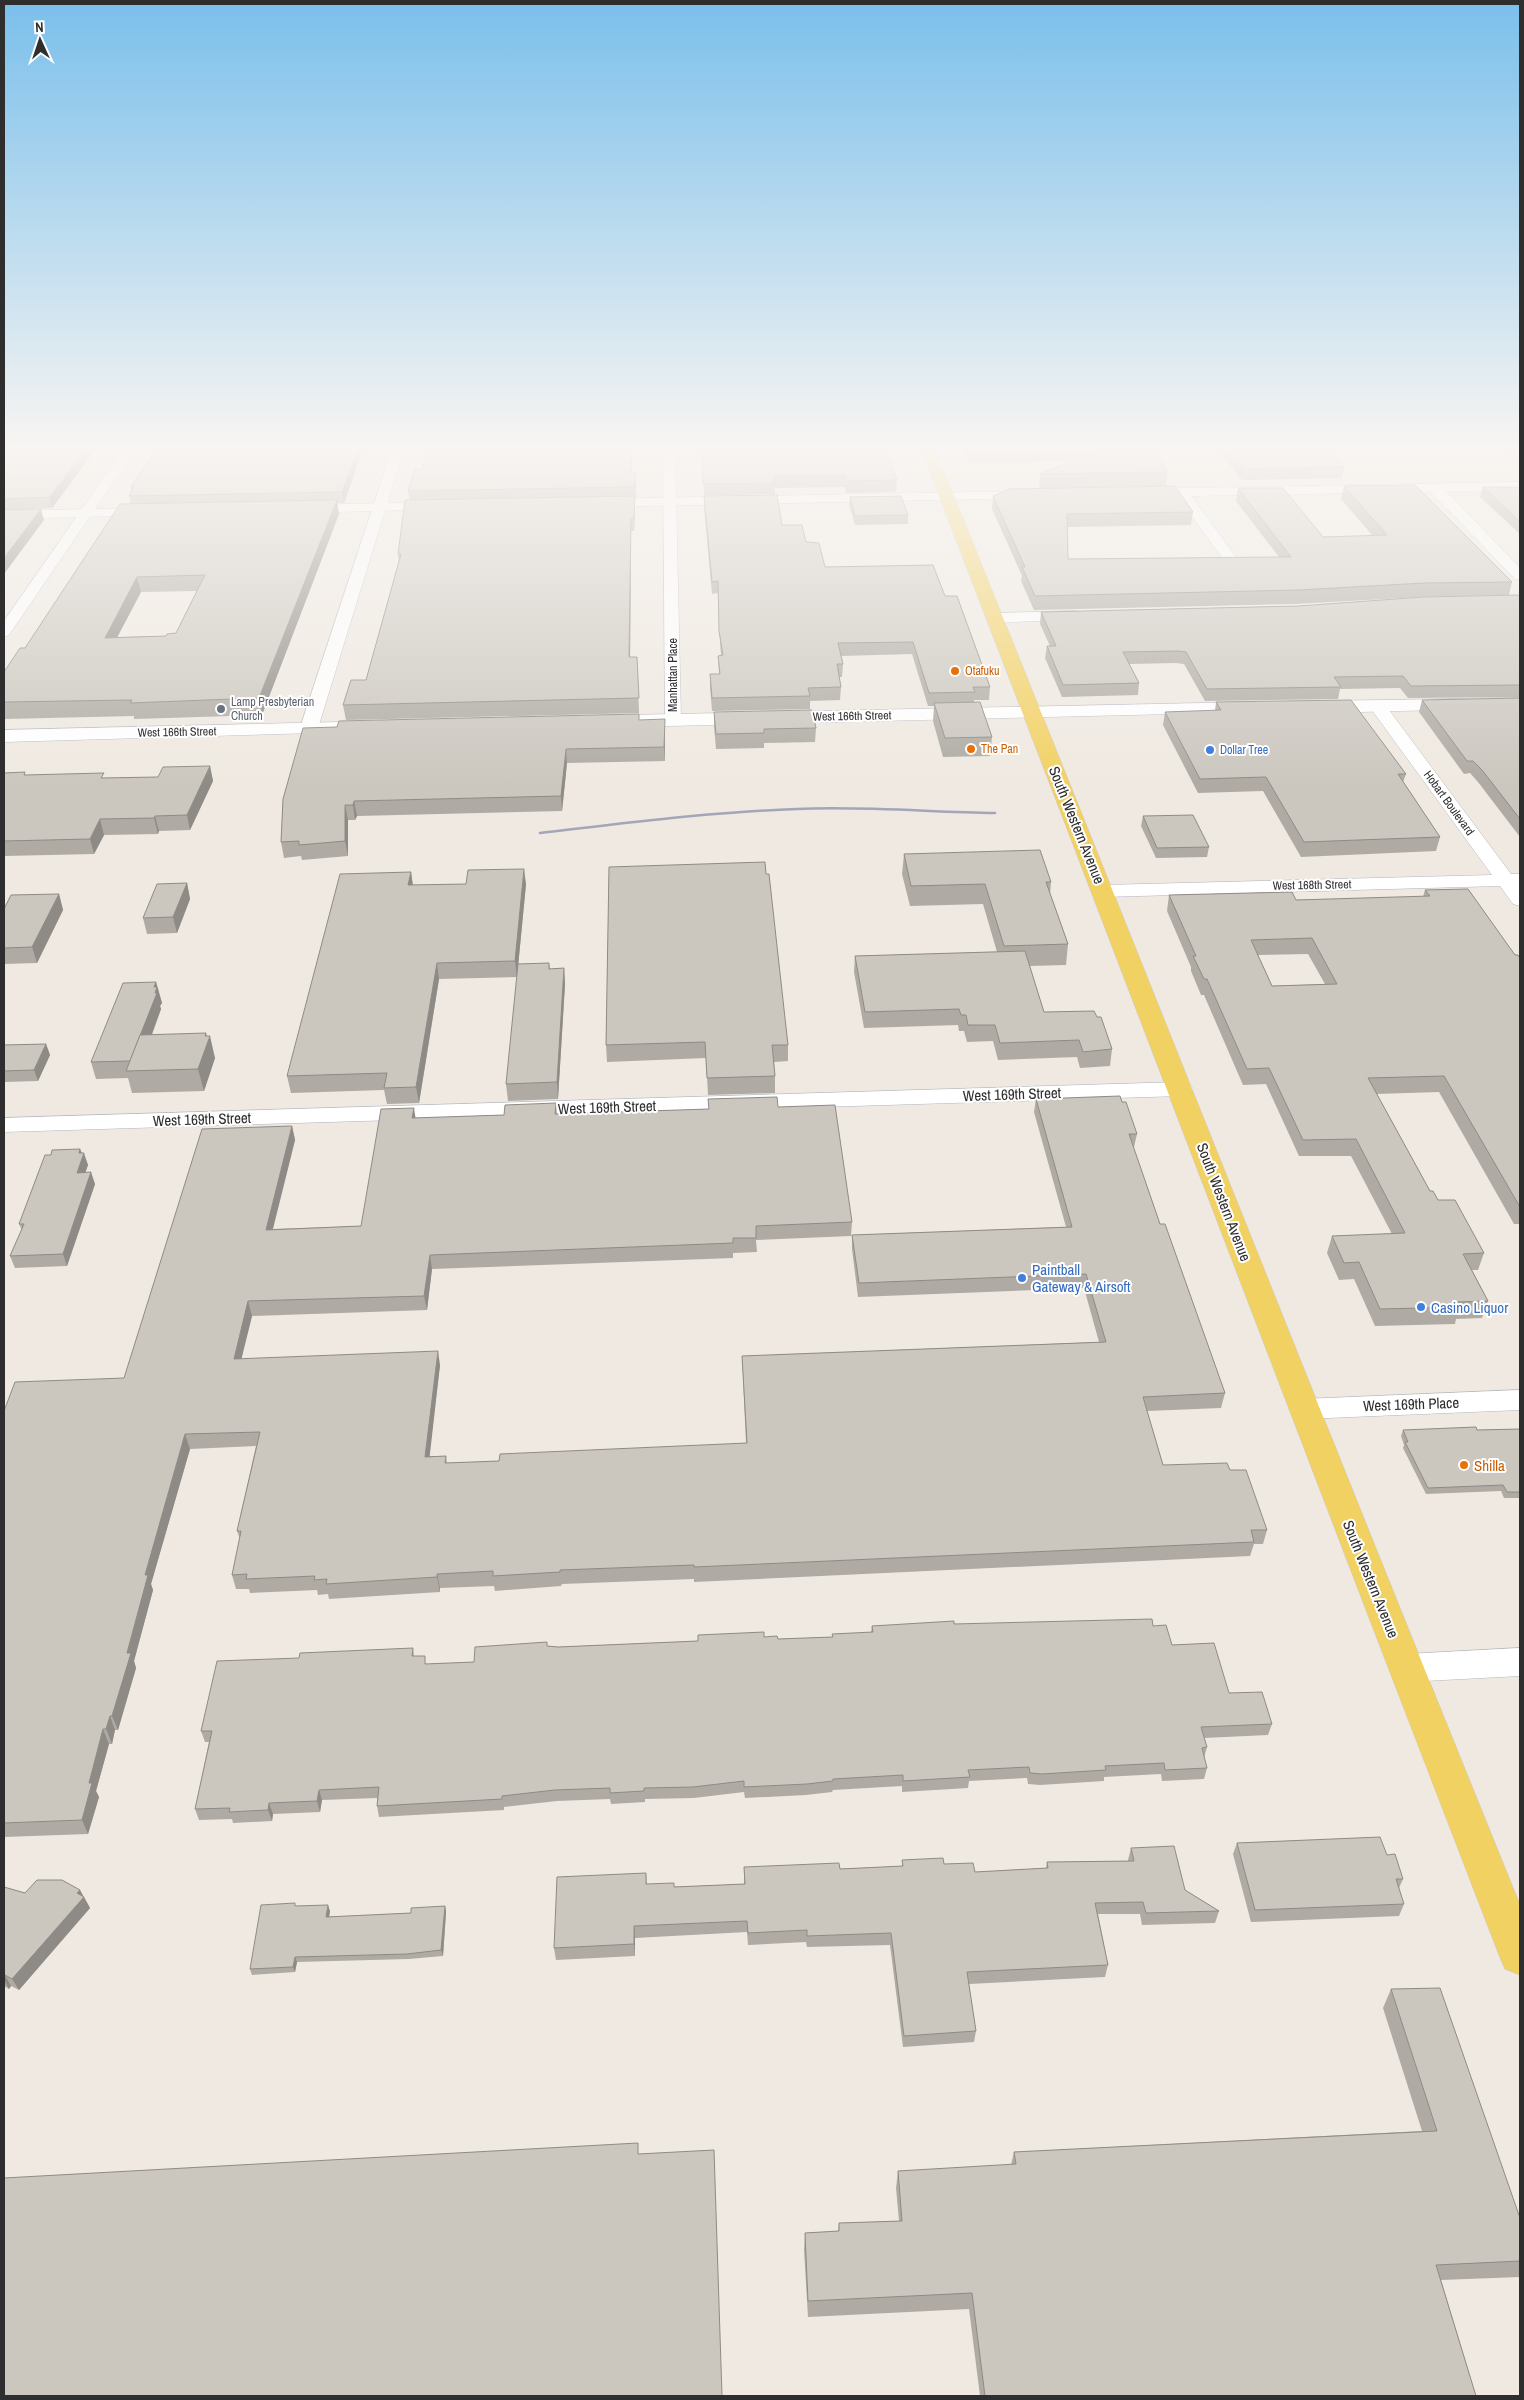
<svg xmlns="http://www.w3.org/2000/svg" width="1524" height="2400" font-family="'Archivo Narrow',sans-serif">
	<rect width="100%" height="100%" fill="#efe9e1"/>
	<!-- education -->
	<path fill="#f0e6d1" d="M1495,449H1520V471L1512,464Z"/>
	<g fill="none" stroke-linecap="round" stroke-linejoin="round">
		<defs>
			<g id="street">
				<path d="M124,449H136L9,635L4,637V621Z"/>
				<path d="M392,449H404L318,728L315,732H303L300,728Z"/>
				<path d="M663,449H675L681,720L679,724H667L665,720Z"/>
				<path d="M1435,484L1440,485L1520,568V580L1515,579L1430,491L1429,488L1430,485Z"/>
				<path d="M1182,489L1187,490L1236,557L1238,560L1236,563H1226L1175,493Z"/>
				<path d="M1076,611L1084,616L1081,619L994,623L986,618L994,613Z"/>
				<path d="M1377,701L1383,702L1511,874H1520V906L1513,904L1500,886L1103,897L1096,895L1093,891L1096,887L1103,885L1492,875L1369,706L1371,702Z"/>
				<path d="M1181,1082L1189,1084L1193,1089L1189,1094L1181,1096L4,1132V1118Z"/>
				<path d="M1520,1390V1410L1303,1419L1293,1416L1289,1409L1293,1402L1303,1399Z"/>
				<path d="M1520,1648V1676L1406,1682L1394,1678L1390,1668L1394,1658L1406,1654Z"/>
			</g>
			<g id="secondary">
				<path d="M1520,482V490L1142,497L1135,493L1142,489Z"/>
				<path d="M1031,491L1036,492L1038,495L1036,498L597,507L590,503L597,499Z"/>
				<path d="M441,502L446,503L448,506L446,509L302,513L295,509L302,505Z"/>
				<path d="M151,508L158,512L156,515L4,519V511Z"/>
				<path d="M1520,698V708L1319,713L1313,711L1310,707L1313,703L1319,701Z"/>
				<path d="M1251,702L1257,704L1260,708L1257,712L627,727L620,725L618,721L620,717L627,715Z"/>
				<path d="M342,722L349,724L351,728L349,732L4,742V730Z"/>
			</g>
			<path id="primary" d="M921,449H935C1131,934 1323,1420 1520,1905V1975L1505,1969L1499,1955C1305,1454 1115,951 921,449Z"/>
		</defs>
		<!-- street casing -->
		<use href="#street" stroke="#b4b7c1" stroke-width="1"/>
		<!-- secondary casing -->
		<use href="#secondary" stroke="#b4b7c1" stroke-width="1"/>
		<!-- primary casing -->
		<use href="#primary" stroke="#c9c9c9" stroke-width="1"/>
		<!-- street -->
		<use href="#street" fill="#fff" fill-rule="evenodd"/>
		<!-- secondary -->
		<use href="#secondary" fill="#fff" fill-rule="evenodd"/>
		<!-- primary -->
		<use href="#primary" fill="#f2d163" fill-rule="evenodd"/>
		<!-- rail -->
		<path stroke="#a3a6b8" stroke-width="2.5" d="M540,833C626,823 711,812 797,809C863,806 929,812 995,813"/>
	</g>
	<!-- wall -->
	<g fill="#afaba4" fill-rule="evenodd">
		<path d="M4,449H96L52,508L4,510Z"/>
		<path d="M156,449H363L344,503H337L339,514L262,715L134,719V716L4,719V672L25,648L131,504L129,496L131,491V487ZM197,591L176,633L166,636L117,637L141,592Z"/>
		<path d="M428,449H632V473L636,484V497H635V509L634,531H631L630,657H637L639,713L346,720L343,705L366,680L399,563L398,554L410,500L408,491L422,469Z"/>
		<path d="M702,449L897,480L896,492L846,493L845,487L775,488V494L704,496Z"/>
		<path d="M963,449H1152L1168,472L1166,486L1193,512L1191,525L1067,527L1068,559L1279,557L1236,501L1238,488L1323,537L1373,536L1341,499L1344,486L1512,582L1509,595L1421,597L1296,604L1034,610L1021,581L1022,576L992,509L993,496L1039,488L1040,474L1072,461L969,463Z"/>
		<path d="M1217,449H1327L1344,467L1342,478L1242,480Z"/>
		<path d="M1483,487H1520V534L1480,497Z"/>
		<path d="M704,496L782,525L806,542L825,567L945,596L990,687L989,700H974V702L992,737L990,756L943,757L933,721L934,706H928L912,654L841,656L843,664L842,677H839L841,687L840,700L810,701V709L712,711L710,687V674H719L718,656L721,655L720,644L718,593L712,594L704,507Z"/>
		<path d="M850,497L908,515V524L855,525L849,505Z"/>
		<path d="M1520,595V697L1408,698L1400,688L1340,689L1338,699L1205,701L1184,664L1176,663L1129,664L1139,683L1138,695L1062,697L1045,658L1047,646H1050L1040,624L1041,612L1298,606Z"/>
		<path d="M1520,698V837L1478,782L1470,773L1464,774L1419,712L1422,700Z"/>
		<path d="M1216,702L1406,774L1403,782L1440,837L1436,851L1301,857L1263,791L1198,793L1163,725L1165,712L1215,711Z"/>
		<path d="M714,712L816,728L815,742L764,743V748L716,749L714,727Z"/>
		<path d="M639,720L665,734V761L567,763L562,811L357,816L355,820H348V856L302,860L301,856L284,858L281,842L283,799Z"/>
		<path d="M210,766L213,781L190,830L159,831L158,834L104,835L94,854L4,856V773L26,775L105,778L158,777Z"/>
		<path d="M1143,816L1209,847L1207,857L1156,858L1141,826Z"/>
		<path d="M904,854L1051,882L1050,894L1068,944L1066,965L1029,966L1044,1012L1097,1017L1112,1049L1110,1066L1080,1068L1077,1057L998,1060L993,1041L967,1042L964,1031H959L958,1025L864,1028L854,972L855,956L997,952L983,904L910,906L902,874Z"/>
		<path d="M609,867L788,1045V1061L774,1062L775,1076V1093L708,1095L706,1058L607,1062L606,1045Z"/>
		<path d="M411,872L413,885L526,884L517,977L439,979L419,1103L387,1104L384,1090L291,1093L287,1076Z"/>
		<path d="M187,883L190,899L177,933L147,934L143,918Z"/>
		<path d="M1425,890L1520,958V1224H1514L1439,1092L1376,1094L1430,1191L1484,1253L1478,1270H1472L1488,1301L1482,1318L1456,1319L1455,1324L1375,1326L1354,1279L1339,1280L1327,1253L1332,1236L1392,1234L1351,1156H1299L1266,1084L1243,1085L1204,995H1201L1191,971V967L1167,911L1169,895L1296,900L1423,897ZM1308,954L1325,984L1272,986L1258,955Z"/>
		<path d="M59,894L63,910L37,963L4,964V909Z"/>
		<path d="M549,963L550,969L564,968L565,984L558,1099L508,1101L506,1084Z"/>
		<path d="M156,982L162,1003L160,1006L161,1009L152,1035L207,1036L215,1058L204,1091L132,1093L128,1078L96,1079L91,1062Z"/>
		<path d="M46,1044L50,1055L38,1081L4,1082V1045Z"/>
		<path d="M1036,1099L1122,1102L1137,1134L1134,1147H1133L1160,1224L1225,1393L1221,1408L1147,1411L1163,1465L1230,1470L1267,1530L1263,1544H1254L1250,1556L694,1582V1579L562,1584L561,1586L495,1591L494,1586L440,1588V1592L329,1599L328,1594L318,1595L317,1590L250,1593L249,1589H236L232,1575L240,1539L237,1531L256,1446L190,1449L151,1584L153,1590L134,1661L136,1668L118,1730H115L112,1744H109L96,1791L99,1797L88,1834L4,1837V1411L124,1378L292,1126L295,1140L273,1229L361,1226L416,1118L504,1115L556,1103L557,1114L778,1107L852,1222L851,1236L756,1240L757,1252L733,1253V1258L432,1269L427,1310L252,1316L241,1359L440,1365L429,1456H446L447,1463L499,1461L746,1443L742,1356L1099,1342L1084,1288L858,1297L852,1249V1235L1066,1227L1034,1112Z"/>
		<path d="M80,1149L88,1165L85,1173L95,1184L67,1266L15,1268L10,1256L22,1230L19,1224L51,1155Z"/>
		<path d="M1520,1429V1498H1504L1501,1491L1426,1494L1403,1448L1404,1445L1401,1436L1403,1430H1477Z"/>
		<path d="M954,1624L1153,1626L1172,1645L1229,1693L1272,1724L1268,1735L1204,1738L1207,1747L1204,1758L1207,1768L1204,1779L1162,1781L1161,1774L1104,1777V1781L1040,1785L1028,1784L1027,1778L969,1781L968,1788L902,1792V1786L833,1790L832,1792L806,1795L745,1798L744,1792L694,1798L645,1799V1802L611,1804L610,1799L557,1801L504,1807V1810L379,1817L377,1806V1798L322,1800L320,1812L273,1814L272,1821L233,1823L232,1819L199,1820L195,1809L209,1742H205L201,1731L413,1648L414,1656L427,1664L474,1662L547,1642V1646L558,1647L698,1641L764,1637L778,1639L832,1637L871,1632L872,1626Z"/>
		<path d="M1237,1843L1387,1855L1403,1879L1399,1888L1404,1904L1399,1916L1251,1922L1233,1854Z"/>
		<path d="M1131,1848L1185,1890L1219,1911L1215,1923L1142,1925L1140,1914H1098L1108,1965L1105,1977L969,1984L976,2031L974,2042L903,2047L890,1945L807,1947L806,1942L748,1945L747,1932L635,1938V1956L556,1960L554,1948L646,1873L647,1884L674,1887L744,1884V1867L840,1869L902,1866V1860L944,1864L975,1872L1046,1868L1047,1862L1128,1861V1860Z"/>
		<path d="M4,1887L25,1893L80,1890L90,1908L19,1990L11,1986L9,1989L4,1986Z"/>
		<path d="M296,1906L330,1911L329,1917L411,1913L445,1906L446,1912L443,1956L409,1959L297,1962L295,1972L252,1975L250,1969Z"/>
		<path d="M1391,1989L1520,2218V2277L1441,2280L1476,2396H980L969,2309L808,2317L804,2250L805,2233L838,2231L839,2223L899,2221L896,2188L898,2171L1011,2165L1014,2152L1422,2131L1383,2008Z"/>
	</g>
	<!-- shaded-wall -->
	<g fill="#8e8b86">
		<path d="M86,449H96L52,508L50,497Z"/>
		<path d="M358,449H363L344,503L342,492Z"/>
		<path d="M635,496V509L634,531V518Z"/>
		<path d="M337,500L339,514L262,715L259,698Z"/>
		<path d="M41,509L44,520L4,574V558Z"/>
		<path d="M631,518V531L630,672L629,657Z"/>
		<path d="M137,577L141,592L109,653L105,638Z"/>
		<path d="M665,719V761L664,747Z"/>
		<path d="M566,749L567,763L562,811L561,796Z"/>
		<path d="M210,766L213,781L190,830L187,815Z"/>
		<path d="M354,801L357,816L355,820L353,805Z"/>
		<path d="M345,805L348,820V856L345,841Z"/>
		<path d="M155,816L159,831L158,834L154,818Z"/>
		<path d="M100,819L104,835L94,854L90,839Z"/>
		<path d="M524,869L526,884L517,977L515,961Z"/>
		<path d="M411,872L413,888L408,885Z"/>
		<path d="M187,883L190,899L177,933L173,917Z"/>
		<path d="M59,894L63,910L37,963L32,947Z"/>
		<path d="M437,963L439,979L419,1103L416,1087Z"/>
		<path d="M564,968L565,984L558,1099L557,1082Z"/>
		<path d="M156,982L162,1003L160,1006L161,1009L138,1071L131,1061Z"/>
		<path d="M206,1033L208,1041L210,1036L215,1058L204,1091L198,1069Z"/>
		<path d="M46,1044L50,1055L38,1081L34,1070Z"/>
		<path d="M414,1108L416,1121L412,1118Z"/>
		<path d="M292,1126L295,1140L269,1244L266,1230Z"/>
		<path d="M80,1149L83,1157L84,1153L88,1165L81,1185L77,1173L79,1153Z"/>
		<path d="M91,1172L95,1184L67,1266L63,1254Z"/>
		<path d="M430,1255L432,1269L427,1310L424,1296Z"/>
		<path d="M248,1301L252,1316L238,1373L234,1359Z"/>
		<path d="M438,1351L440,1365L428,1471L425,1457Z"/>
		<path d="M185,1434L190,1449L151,1584L153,1590L134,1661L136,1668L118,1730L112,1716L145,1575Z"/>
		<path d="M437,1574L440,1588V1592L437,1577Z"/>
		<path d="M110,1716L115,1730L112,1744L106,1729Z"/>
		<path d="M103,1729L109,1744L96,1791L99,1797L88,1834L82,1820L89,1783Z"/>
		<path d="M319,1790L322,1800L320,1812L317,1801Z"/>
		<path d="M269,1803L273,1814L272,1821L268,1810Z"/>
		<path d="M80,1890L84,1898V1897L90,1908L19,1990L12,1979Z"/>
		<path d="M328,1905L330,1911L328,1923L326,1917Z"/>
		<path d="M445,1906L446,1912L443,1956L441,1950Z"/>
		<path d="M634,1926L635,1938V1956L634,1944Z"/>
		<path d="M295,1957L297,1962L295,1972L293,1967Z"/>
		<path d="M5,1975L11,1986L9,1989L4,1980V1976Z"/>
	</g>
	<!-- building -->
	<g fill="#cbc7bf" stroke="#8e8b86" fill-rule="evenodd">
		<path d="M4,449H86L50,497L4,499Z"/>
		<path d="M156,449H358L342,492L129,496L134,487H131Z"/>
		<path d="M428,449H632L631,473H636L635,487L408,491L415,469H422Z"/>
		<path d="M702,449H886L897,480L847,481L845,475L774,476L775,483L703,484Z"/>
		<path d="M1102,449H1152L1168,472L1040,474Z"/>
		<path d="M1228,449H1327L1344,467L1244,469Z"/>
		<path d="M1415,485L1512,582L1424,583L1299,590L1035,596L1022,567H1025L993,496L1010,489L1175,486L1193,512L1067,514L1068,559L1275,557H1291L1238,488H1283L1323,537L1387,535L1344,486Z"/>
		<path d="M1483,487H1520V522Z"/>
		<path d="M777,495L782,525H802L806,542L819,543L825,567L933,565L945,596H957L990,687H973L975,692L929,693L913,642L838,643L843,664H837L841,687L808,688L810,696L712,698L710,674H720L718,656L723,655L719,631L718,581L712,582L704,496Z"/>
		<path d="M635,496L634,518H631L629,657H637L639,698L343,705L351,680H366L401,554H398L405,500Z"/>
		<path d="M901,496L908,515L855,516L850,497Z"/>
		<path d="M337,500L259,698L130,703L132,700L4,702V672L20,648H25L120,504ZM205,575L176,633L167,634L166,636L105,638L137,577Z"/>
		<path d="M41,509L4,558V510Z"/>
		<path d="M1520,595V685L1411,686L1403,676L1334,677L1341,687L1207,689L1186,652L1178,651L1123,652L1139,683L1063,685L1047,646H1056L1041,612L1298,606L1424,597Z"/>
		<path d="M1520,698V819L1482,770L1473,761H1467L1422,700Z"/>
		<path d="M1351,700L1406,774H1398L1440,837L1304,842L1266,777L1200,779L1165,712L1221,710L1216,702Z"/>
		<path d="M980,702L992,737L945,738L934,703Z"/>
		<path d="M812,710L816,728L764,729V733L716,734L714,712Z"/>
		<path d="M639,714V720L665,719L664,747L566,749L561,796L354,801L353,805H345V841L299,845V841L281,842L283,799L303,728L337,727L339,721Z"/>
		<path d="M210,766L187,815L155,816L154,818L100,819L90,839L4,841V773L25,772L24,775L104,773L101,778L158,777L163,767Z"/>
		<path d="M1193,815L1209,847L1157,848L1143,816Z"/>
		<path d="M1040,850L1051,882H1046L1068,944L1004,946L985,884L911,886L904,854Z"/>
		<path d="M765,862L766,874H769L788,1045H772L775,1076L707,1078L705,1042L606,1045L609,867Z"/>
		<path d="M524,869L515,961L437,963L416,1087L384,1088L387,1073L287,1076L340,874L411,872L408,885L466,884L468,870Z"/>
		<path d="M187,883L173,917L143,918L157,884Z"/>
		<path d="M1468,889L1515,955H1518L1520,958V1207L1444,1076L1368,1078L1430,1191H1433L1438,1200H1455L1484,1253L1463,1254L1488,1301L1458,1302L1461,1307L1380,1309L1359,1262L1344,1263L1332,1236L1405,1233L1356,1139L1303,1140L1269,1068L1247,1069L1207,979H1204L1193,956H1196L1169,895L1292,892L1296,900L1430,896L1425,890ZM1312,938L1337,984L1272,986L1251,940Z"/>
		<path d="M59,894L32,947L4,948V909L11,895Z"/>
		<path d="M1025,951L1044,1012L1094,1011L1097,1017H1101L1112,1049L1083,1052L1079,1040L1000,1043L995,1025H968L966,1015H961L959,1009L865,1012L855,956Z"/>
		<path d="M549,963V969L564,968L557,1082L506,1084L518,964Z"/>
		<path d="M156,982L154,987H157L155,993H157L130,1061L91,1062L123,983Z"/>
		<path d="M206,1033L205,1036H210L198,1069L126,1071L140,1035Z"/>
		<path d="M46,1044L34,1070L4,1071V1045Z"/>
		<path d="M1120,1096L1122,1102H1126L1137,1134H1129L1160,1224H1165L1225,1393L1143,1397L1163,1465L1227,1463L1230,1470H1246L1267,1530H1251L1254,1542L694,1567V1565L560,1570V1572L493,1576V1571L437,1574V1577L326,1584L327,1579L314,1580L315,1576L246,1579L247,1574L232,1575L241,1531H237L260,1432L185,1434L145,1575H148L127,1653H131L112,1716H110L106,1729H103L89,1783H92L82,1820L4,1823V1411L15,1382L124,1378L202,1129L292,1126L266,1230L361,1226L381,1109L414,1108L412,1118L504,1115L505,1105L556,1103L555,1114L709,1109L708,1099L777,1097L778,1107L835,1105L852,1222L756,1226V1238H733V1243L430,1255L424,1296L248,1301L234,1359L438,1351L425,1457L446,1456L445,1463L499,1461L500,1454L747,1443L742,1356L1106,1342L1086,1274L859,1283L852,1235L1072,1227L1036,1099Z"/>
		<path d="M80,1149L79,1153H84L77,1173L91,1172L63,1254L10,1256L24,1224H19L45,1155H51L52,1150Z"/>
		<path d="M1476,1427L1477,1430L1520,1429V1492H1507L1503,1485L1428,1488L1405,1442H1408L1403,1430Z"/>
		<path d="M1152,1619L1153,1626L1166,1625L1172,1645L1214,1643L1229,1693L1262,1692L1272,1724L1201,1727L1207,1747L1202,1748L1207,1768L1165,1770L1164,1763L1105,1766L1106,1770L1042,1774L1030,1773L1029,1767L968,1770L970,1777L903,1781V1775L833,1779V1781L807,1784L744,1787V1781L693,1787L644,1788V1791L610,1793V1788L555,1790L502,1796V1799L377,1806L379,1787L319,1790L317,1801L269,1803L268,1810L229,1812L230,1808L195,1809L212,1731H201L217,1661L299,1658L300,1653L413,1648L412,1656H425V1664L474,1662L475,1647L547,1642V1646L558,1647L698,1641V1635L764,1632V1637L777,1636L778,1639L833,1637L832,1634L873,1632L872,1626L954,1621V1624Z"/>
		<path d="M1380,1837L1387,1855L1395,1854L1403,1879H1396L1404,1904L1255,1910L1237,1843Z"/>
		<path d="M1174,1846L1185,1890L1219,1911L1146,1913L1143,1902L1095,1903L1108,1965L967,1972L976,2031L904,2036L891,1933L807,1936V1930L748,1933L747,1921L634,1926V1944L554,1948L557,1877L646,1873V1884L674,1883V1887L745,1884L744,1867L839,1863L840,1869L903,1866L902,1860L943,1858L944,1864L973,1863L975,1872L1048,1868L1047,1862L1134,1861L1131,1848Z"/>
		<path d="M37,1880H62L80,1890L77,1893L84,1897L12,1979L5,1975L4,1976V1887L25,1893Z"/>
		<path d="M295,1903V1906L328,1905L326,1917L411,1913V1908L445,1906L441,1950L407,1954L295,1957L293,1967L250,1969L261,1905Z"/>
		<path d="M1440,1988L1520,2218V2261L1436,2265L1476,2396H985L972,2293L808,2301L805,2233L839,2231V2223L902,2221L898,2171L1016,2164L1014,2152L1437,2131L1391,1989Z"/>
		<path d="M638,2143V2154L714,2150L722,2396H4V2178Z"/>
	</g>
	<!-- sky -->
	<linearGradient id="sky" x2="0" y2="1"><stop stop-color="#7abfeb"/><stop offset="0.57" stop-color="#f8f5f2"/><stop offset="1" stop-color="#f8f5f2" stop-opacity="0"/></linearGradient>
	<rect width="1524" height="785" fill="url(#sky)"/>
	<!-- markers -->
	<g fill="#e8710a" stroke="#fff" stroke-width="2">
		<circle cx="955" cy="671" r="5"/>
		<circle cx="971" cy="749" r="5"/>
		<circle cx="1464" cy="1465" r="5"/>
	</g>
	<circle fill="#6b7280" stroke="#fff" stroke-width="2" cx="221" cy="709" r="5"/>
	<g fill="#3f7fe0" stroke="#fff" stroke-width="2">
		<circle cx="1210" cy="750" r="5"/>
		<circle cx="1022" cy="1278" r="5"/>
		<circle cx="1421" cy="1307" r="5"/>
	</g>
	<g text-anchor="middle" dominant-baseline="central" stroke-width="4" stroke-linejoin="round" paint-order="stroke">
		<!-- far-food labels -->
		<g font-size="12" fill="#c56008" stroke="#fff" text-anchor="start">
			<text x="965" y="671">Otafuku</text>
			<text x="981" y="749">The Pan</text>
		</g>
		<!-- far-street labels -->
		<g font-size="12" fill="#2e2e2e" stroke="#fff">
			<text transform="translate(673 675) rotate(-90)">Manhattan Place</text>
			<text transform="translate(852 716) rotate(-1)">West 166th Street</text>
			<text transform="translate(177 732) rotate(-1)">West 166th Street</text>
			<text transform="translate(1449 803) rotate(54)">Hobart Boulevard</text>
			<text transform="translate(1312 885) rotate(-1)">West 168th Street</text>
		</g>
		<!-- far-worship labels -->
		<g font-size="12" fill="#5b616d" stroke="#fff" text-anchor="start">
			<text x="231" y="702">Lamp Presbyterian<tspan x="231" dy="14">Church</tspan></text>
		</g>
		<!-- far-shop labels -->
		<g font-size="12" fill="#366cbe" stroke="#fff" text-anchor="start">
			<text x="1220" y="750">Dollar Tree</text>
		</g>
		<!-- street labels -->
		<g font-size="15" fill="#2e2e2e" stroke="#fff">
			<text transform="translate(1077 825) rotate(68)">South Western Avenue</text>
			<text transform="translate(1012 1094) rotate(-2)">West 169th Street</text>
			<text transform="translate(607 1107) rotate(-2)">West 169th Street</text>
			<text transform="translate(202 1119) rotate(-2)">West 169th Street</text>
			<text transform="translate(1224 1202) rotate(69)">South Western Avenue</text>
			<text transform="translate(1411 1404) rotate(-2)">West 169th Place</text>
			<text transform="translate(1371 1579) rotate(68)">South Western Avenue</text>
		</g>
		<!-- shop labels -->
		<g font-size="15" fill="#366cbe" stroke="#fff" text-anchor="start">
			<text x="1032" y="1269">Paintball<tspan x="1032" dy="17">Gateway &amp; Airsoft</tspan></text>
			<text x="1431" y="1307">Casino Liquor</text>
		</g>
		<!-- food labels -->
		<g font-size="15" fill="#c56008" stroke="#fff" text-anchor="start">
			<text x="1474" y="1465">Shilla</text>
		</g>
	</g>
	<!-- border -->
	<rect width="1524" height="2400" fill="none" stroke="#2e2e2e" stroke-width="10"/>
	<!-- north arrow -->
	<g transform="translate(40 40) rotate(357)" stroke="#ffffff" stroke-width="4" paint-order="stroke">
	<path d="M0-4L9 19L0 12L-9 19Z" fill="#2e2e2e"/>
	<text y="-8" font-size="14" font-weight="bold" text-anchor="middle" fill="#2e2e2e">N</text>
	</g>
</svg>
